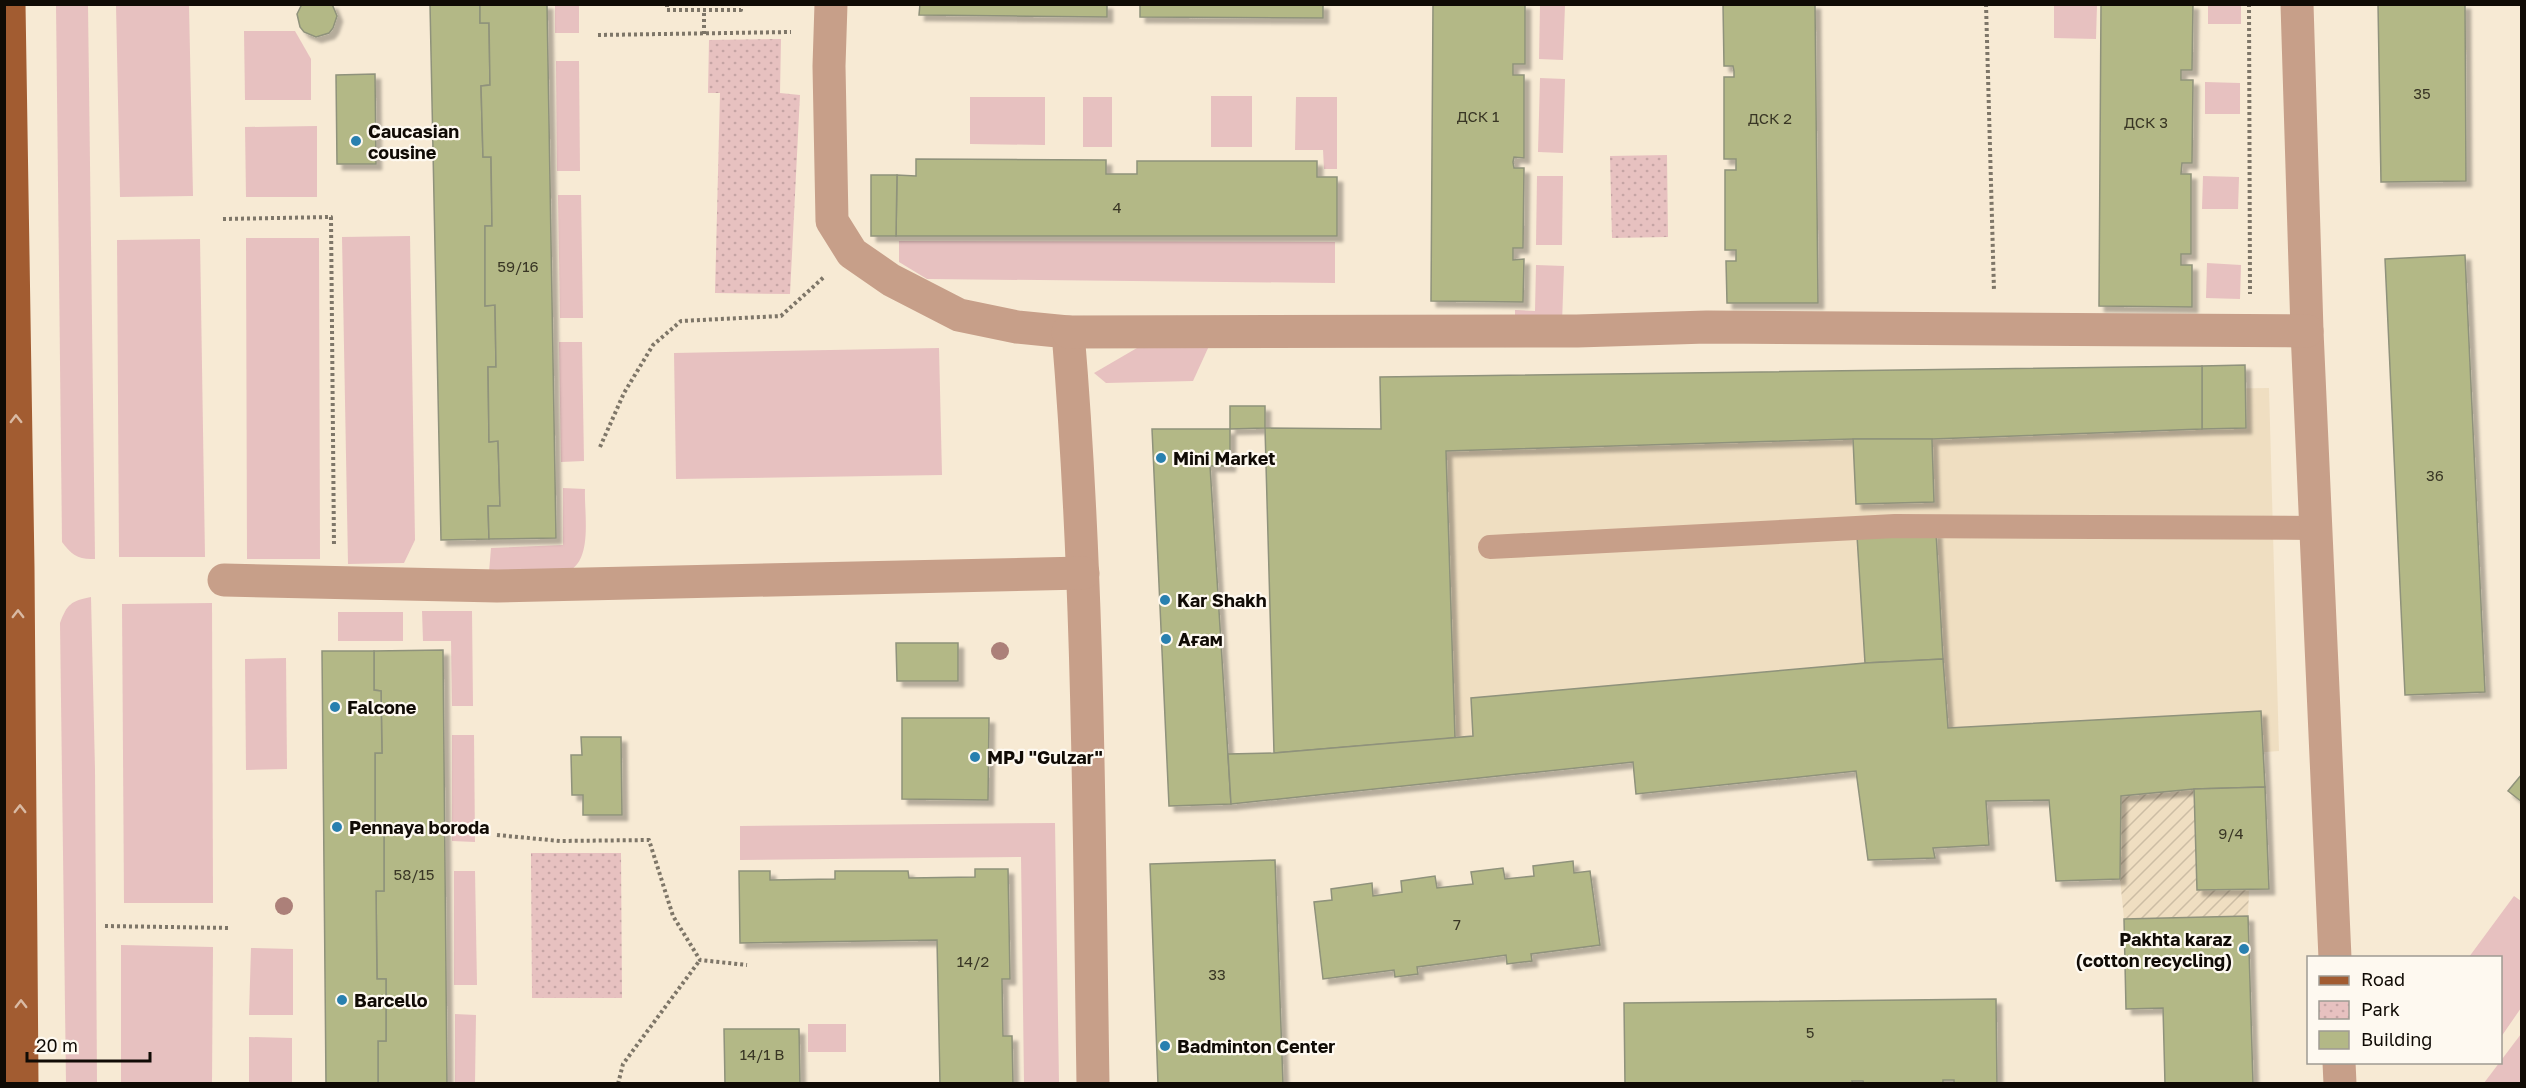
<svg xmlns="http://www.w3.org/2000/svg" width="2526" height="1088" font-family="'Golos Text',sans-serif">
	<defs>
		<pattern id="industrial-furrows" width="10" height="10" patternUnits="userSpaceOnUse" patternTransform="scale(1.5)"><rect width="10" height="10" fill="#efdec1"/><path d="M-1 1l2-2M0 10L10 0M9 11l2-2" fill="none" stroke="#ccbda4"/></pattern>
		<pattern id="park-dots" width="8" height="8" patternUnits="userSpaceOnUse" patternTransform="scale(1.5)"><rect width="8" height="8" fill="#e7c1c0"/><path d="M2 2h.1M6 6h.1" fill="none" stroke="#c5a4a4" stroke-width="1.8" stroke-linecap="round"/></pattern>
		<filter id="shadow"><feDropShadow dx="5.5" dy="5.5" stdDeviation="1.5" flood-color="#0004"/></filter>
	</defs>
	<rect width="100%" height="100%" fill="#f7ead4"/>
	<!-- built -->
	<path fill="#efdec1" d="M2269,388L2279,751L1895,780L1881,708L1408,756L1402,400Z"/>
	<!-- industrial -->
	<path fill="url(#industrial-furrows)" d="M2265,787L2269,889H2249L2248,916L2124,919L2120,879L2121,796L2194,789Z"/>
	<!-- grass -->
	<g fill="#e7c1c0">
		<path d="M56,5H88L95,559C78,560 72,555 62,542Z"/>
		<path d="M116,5H189L193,196L120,197Z"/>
		<rect x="555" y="5" width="24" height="28"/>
		<path d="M1540,5H1565L1563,60L1539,59Z"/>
		<path d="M2054,5H2097L2096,39L2054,38Z"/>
		<rect x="2208" y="5" width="33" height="19"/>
		<path d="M244,31H295L311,59V100H245Z"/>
		<path d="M556,61H579L580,171H557Z"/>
		<path d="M1540,78L1565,79L1563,153L1538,152Z"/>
		<path d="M2205,82L2240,83V114H2205Z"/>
		<rect x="1211" y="96" width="41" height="51"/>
		<path d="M970,97H1045V145L970,144Z"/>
		<rect x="1083" y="97" width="29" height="50"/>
		<path d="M1296,97H1337V169H1324L1323,150H1295Z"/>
		<path d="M317,126V197H246L245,127Z"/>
		<path d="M1537,176H1563L1562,245H1536Z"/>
		<path d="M2203,176L2239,177L2238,209H2202Z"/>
		<path d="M558,195H581L583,318H560Z"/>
		<path d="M410,236L415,540L404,563L348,564L342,237Z"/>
		<path d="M246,238H319L320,559H247Z"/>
		<path d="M200,239L205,557H119L117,240Z"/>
		<path d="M899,241L1335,242V283L927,279L899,262Z"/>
		<path d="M2207,263L2241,265L2240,299L2206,298Z"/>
		<path d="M1536,265L1564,266L1562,323L1515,321V310L1535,311Z"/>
		<path d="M559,342H582L584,461L561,462Z"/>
		<path d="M1209,346L1193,381L1106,383L1094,373L1137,348Z"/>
		<path d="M939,348L942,475L676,479L674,353Z"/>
		<path d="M563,488L585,489C584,513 593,559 569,571L489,572L491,548L563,545Z"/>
		<path d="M91,597L95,770L97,1083H66L60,623C67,604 71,601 91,597Z"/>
		<path d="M212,603L213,903H124L122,604Z"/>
		<path d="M422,611H472L473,706H452L451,641H423Z"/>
		<rect x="338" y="612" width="65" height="29"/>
		<path d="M286,658L287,769L246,770L245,659Z"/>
		<path d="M452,735H474L475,842L452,841Z"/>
		<path d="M1055,823L1059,1083H1024L1021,857L740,860V826Z"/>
		<path d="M454,871H475L477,985H454Z"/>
		<path d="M2514,896L2521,901V1008L2501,1037L2500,958L2469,957Z"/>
		<path d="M121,945L213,947L212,1083H121Z"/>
		<path d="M251,948L293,949V1015H249Z"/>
		<path d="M455,1014L476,1015L475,1083H455Z"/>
		<rect x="808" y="1024" width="38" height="28"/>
		<path d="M2521,1034V1083H2484Z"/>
		<path d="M249,1037L292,1038V1083H249Z"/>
	</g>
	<!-- park -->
	<g fill="url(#park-dots)">
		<path d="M781,39L780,93L800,95L790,294L715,293L720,93H708L709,40Z"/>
		<path d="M1667,155L1668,237L1612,238L1610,156Z"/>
		<path d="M531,853H621L622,998H532Z"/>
	</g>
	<!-- building -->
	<g fill="#b3b886" stroke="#8f927b" stroke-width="1.5" filter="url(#shadow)">
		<path d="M302,4H332L337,16L333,28L329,33L316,37L304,32L300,27L297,14Z"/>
		<path d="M430,4H480V23H489L490,85L481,86L483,157H491L492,226H485V306L495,305L496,367H488L489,442L498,441L500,506H488L489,539L441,540Z"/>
		<path d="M480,4H547L556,538L489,539L488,506H500L498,441L489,442L488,367H496L495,305L485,306V226H492L491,157H483L481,86L490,85L489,23H480Z"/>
		<path d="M920,4H1107V17L919,15Z"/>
		<path d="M1140,4H1323V18L1140,17Z"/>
		<path d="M1433,4H1525V64H1513V75H1524V158L1514,157L1513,162L1514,168H1524L1523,248H1513V260L1524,259L1523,302L1431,301Z"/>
		<path d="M1723,4H1815L1818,303H1727L1726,261H1736V250H1725V170H1736V159H1724V77H1734V71L1733,66H1724Z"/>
		<path d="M2101,4H2193L2192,70H2181V80H2193L2192,163H2182L2181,174H2191V254H2181V265H2192V307L2099,306Z"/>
		<path d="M2378,4H2465L2466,181L2381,182Z"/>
		<path d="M375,74L376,164H337L336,75Z"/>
		<path d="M916,159L1106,160V174H1137V161H1317V177H1337V236H896L897,175L916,176Z"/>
		<path d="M871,175H897L896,236H871Z"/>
		<path d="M2465,255L2485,692L2405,695L2385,259Z"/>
		<path d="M2245,365L2246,428L2202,429V366Z"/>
		<path d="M2202,366V429L1932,439H1853L1446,451L1455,738L1274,753L1265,428L1381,429L1380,377Z"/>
		<path d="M1230,406H1265V428L1230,429Z"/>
		<path d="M1152,429H1230V466H1210L1231,804L1169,806Z"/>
		<path d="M1853,439H1932L1934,502L1856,504Z"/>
		<path d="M1936,532L1943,659L1865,663L1857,536Z"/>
		<path d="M896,643H958V681H897Z"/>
		<path d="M443,650L447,1084H378V1041H386V979H377L376,891H384V826H375V753H382L381,691L374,690V651Z"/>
		<path d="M322,651H374V690L381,691L382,753H375V826H384V891H376L377,979H386V1041H378V1084H326Z"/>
		<path d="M1943,659L1948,728L2261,711L2265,787L2194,789L2121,796L2120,879L2056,881L2049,800L1986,801L1989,845L1933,848L1935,858L1868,860L1856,771L1636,794L1633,762L1231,804L1228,754L1274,753L1473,736L1471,698L1865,663Z"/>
		<path d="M902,718H989L988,800L902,799Z"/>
		<path d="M581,737H621L622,815H583V795H572L571,755H582Z"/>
		<path d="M2522,774V802L2508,791Z"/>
		<path d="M2265,787L2269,889L2197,890L2194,789Z"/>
		<path d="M1275,860L1283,1084H1158L1150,864Z"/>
		<path d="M1573,861L1574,873L1590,871L1600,945L1531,954L1532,961L1507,964L1506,955L1417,967L1418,974L1395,977L1394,970L1323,979L1314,902L1332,900L1331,889L1372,883L1373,896L1402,892L1401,881L1435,876L1437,888L1473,884L1471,872L1503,868L1505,879L1534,876L1533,866Z"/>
		<path d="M975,869H1008L1010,979H1002L1003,1036H1012L1013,1084H940L937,940L740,943L739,871H770V880L835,879V871H908L909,878L975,877Z"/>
		<path d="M2248,916L2253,1084H2165L2163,1008L2126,1009L2124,919Z"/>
		<path d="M1996,999L1997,1084H1954V1080H1943V1084H1864L1863,1081H1852L1853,1084H1625L1624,1003Z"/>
		<path d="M724,1029H799L800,1084H725Z"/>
	</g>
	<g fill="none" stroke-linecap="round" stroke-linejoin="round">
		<!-- path -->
		<g stroke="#7e7668" stroke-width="4" stroke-dasharray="3 3" stroke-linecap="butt">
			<path d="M667,4V10H741V4"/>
			<path d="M1986,4L1994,291"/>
			<path d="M2249,4L2250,294"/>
			<path d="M704,34V10"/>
			<path d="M598,35L791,32"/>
			<path d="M223,219L331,217L334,546"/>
			<path d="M600,447L624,393L653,345L681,321L781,316L824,277"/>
			<path d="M497,835L560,841L649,840L673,916L700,960L747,965"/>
			<path d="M105,926L230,928"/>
			<path d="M618,1084L623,1064L700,960"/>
		</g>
		<!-- service -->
		<path stroke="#c79f89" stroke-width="24" d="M1490,547L1895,526L2316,528"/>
		<!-- minor -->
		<g stroke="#c79f89" stroke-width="33">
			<path d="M831,4L829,66L832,221L852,253L891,280L959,315L1017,327L1068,332C1089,582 1089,833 1093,1084"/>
			<path d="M2297,4L2307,331L2335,958"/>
			<path d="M1068,332L1577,331L1707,327L2307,331"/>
			<path d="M224,580L497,586L1083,573"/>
			<path d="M2339,1062L2340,1084"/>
		</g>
		<!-- primary -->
		<path stroke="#a25c31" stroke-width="33" d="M9,4L18,568L22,1084"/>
	</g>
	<!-- trees -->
	<g fill="#ac8079">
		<circle cx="1000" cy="651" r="9"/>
		<circle cx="284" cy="906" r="9"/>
	</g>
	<!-- one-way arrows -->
	<defs><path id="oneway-chevron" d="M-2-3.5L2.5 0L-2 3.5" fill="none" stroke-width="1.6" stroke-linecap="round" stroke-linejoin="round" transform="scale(1.5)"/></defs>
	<g stroke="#d9baa4">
		<use href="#oneway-chevron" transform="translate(16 419) rotate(-91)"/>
		<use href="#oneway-chevron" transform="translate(18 614) rotate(-90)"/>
		<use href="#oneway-chevron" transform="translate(20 809) rotate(-90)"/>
		<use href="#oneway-chevron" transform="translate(21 1004) rotate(-90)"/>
	</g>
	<!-- markers -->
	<g fill="#2980af" stroke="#fef9f0" stroke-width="2">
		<circle cx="356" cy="141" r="6"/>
		<circle cx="1161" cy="458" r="6"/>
		<circle cx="1165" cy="600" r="6"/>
		<circle cx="1166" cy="639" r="6"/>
		<circle cx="335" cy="707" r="6"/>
		<circle cx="975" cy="757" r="6"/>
		<circle cx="337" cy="827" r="6"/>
		<circle cx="2244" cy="949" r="6"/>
		<circle cx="342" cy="1000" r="6"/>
		<circle cx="1165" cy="1046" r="6"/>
	</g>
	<g text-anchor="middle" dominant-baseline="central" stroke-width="4.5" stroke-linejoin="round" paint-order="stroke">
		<!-- number labels -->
		<g font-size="15" fill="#393625">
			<text x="2422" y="93">35</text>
			<text x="1478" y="116">ДСК 1</text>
			<text x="1770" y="118">ДСК 2</text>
			<text x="2146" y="122">ДСК 3</text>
			<text x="1117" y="207">4</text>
			<text x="518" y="266">59/16</text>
			<text x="2435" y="475">36</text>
			<text x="2231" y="833">9/4</text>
			<text x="414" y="874">58/15</text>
			<text x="1457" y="924">7</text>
			<text x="973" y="961">14/2</text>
			<text x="1217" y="974">33</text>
			<text x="1810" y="1032">5</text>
			<text x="762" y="1054">14/1 В</text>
		</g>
		<!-- poi labels -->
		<g font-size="18" font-weight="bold" fill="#100b05" stroke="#fef9f0" text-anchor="start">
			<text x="368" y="131">Caucasian<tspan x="368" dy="21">cousine</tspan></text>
			<text x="1173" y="458">Mini Market</text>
			<text x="1177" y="600">Kar Shakh</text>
			<text x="1178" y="639">Ағам</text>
			<text x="347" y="707">Falcone</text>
			<text x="987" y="757">MPJ "Gulzar"</text>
			<text x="349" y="827">Pennaya boroda</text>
			<text x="2232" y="939" text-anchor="end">Pakhta karaz<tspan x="2232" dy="21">(cotton recycling)</tspan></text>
			<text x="354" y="1000">Barcello</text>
			<text x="1177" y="1046">Badminton Center</text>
		</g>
	</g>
	<!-- border -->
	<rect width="2526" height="1088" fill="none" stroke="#100b05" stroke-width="12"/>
	<!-- legend -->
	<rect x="2307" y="956" width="195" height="108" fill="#fef9f0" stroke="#9f9a92" stroke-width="1.5"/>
	<rect x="2319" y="976" width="30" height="9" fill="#a25c31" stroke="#9f9a92" stroke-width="1.5"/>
	<text x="2361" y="986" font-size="18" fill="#100b05">Road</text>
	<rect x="2319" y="1001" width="30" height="18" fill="url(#park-dots)" stroke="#9f9a92" stroke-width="1.5"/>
	<text x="2361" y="1016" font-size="18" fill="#100b05">Park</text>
	<rect x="2319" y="1031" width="30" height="18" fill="#b3b886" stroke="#9f9a92" stroke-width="1.5"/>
	<text x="2361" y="1046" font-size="18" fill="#100b05">Building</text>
	<!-- scale -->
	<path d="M27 1052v9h123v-9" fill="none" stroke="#100b05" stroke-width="3"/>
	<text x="36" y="1052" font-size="18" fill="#100b05" stroke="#fef9f0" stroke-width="4.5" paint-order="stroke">20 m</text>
</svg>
